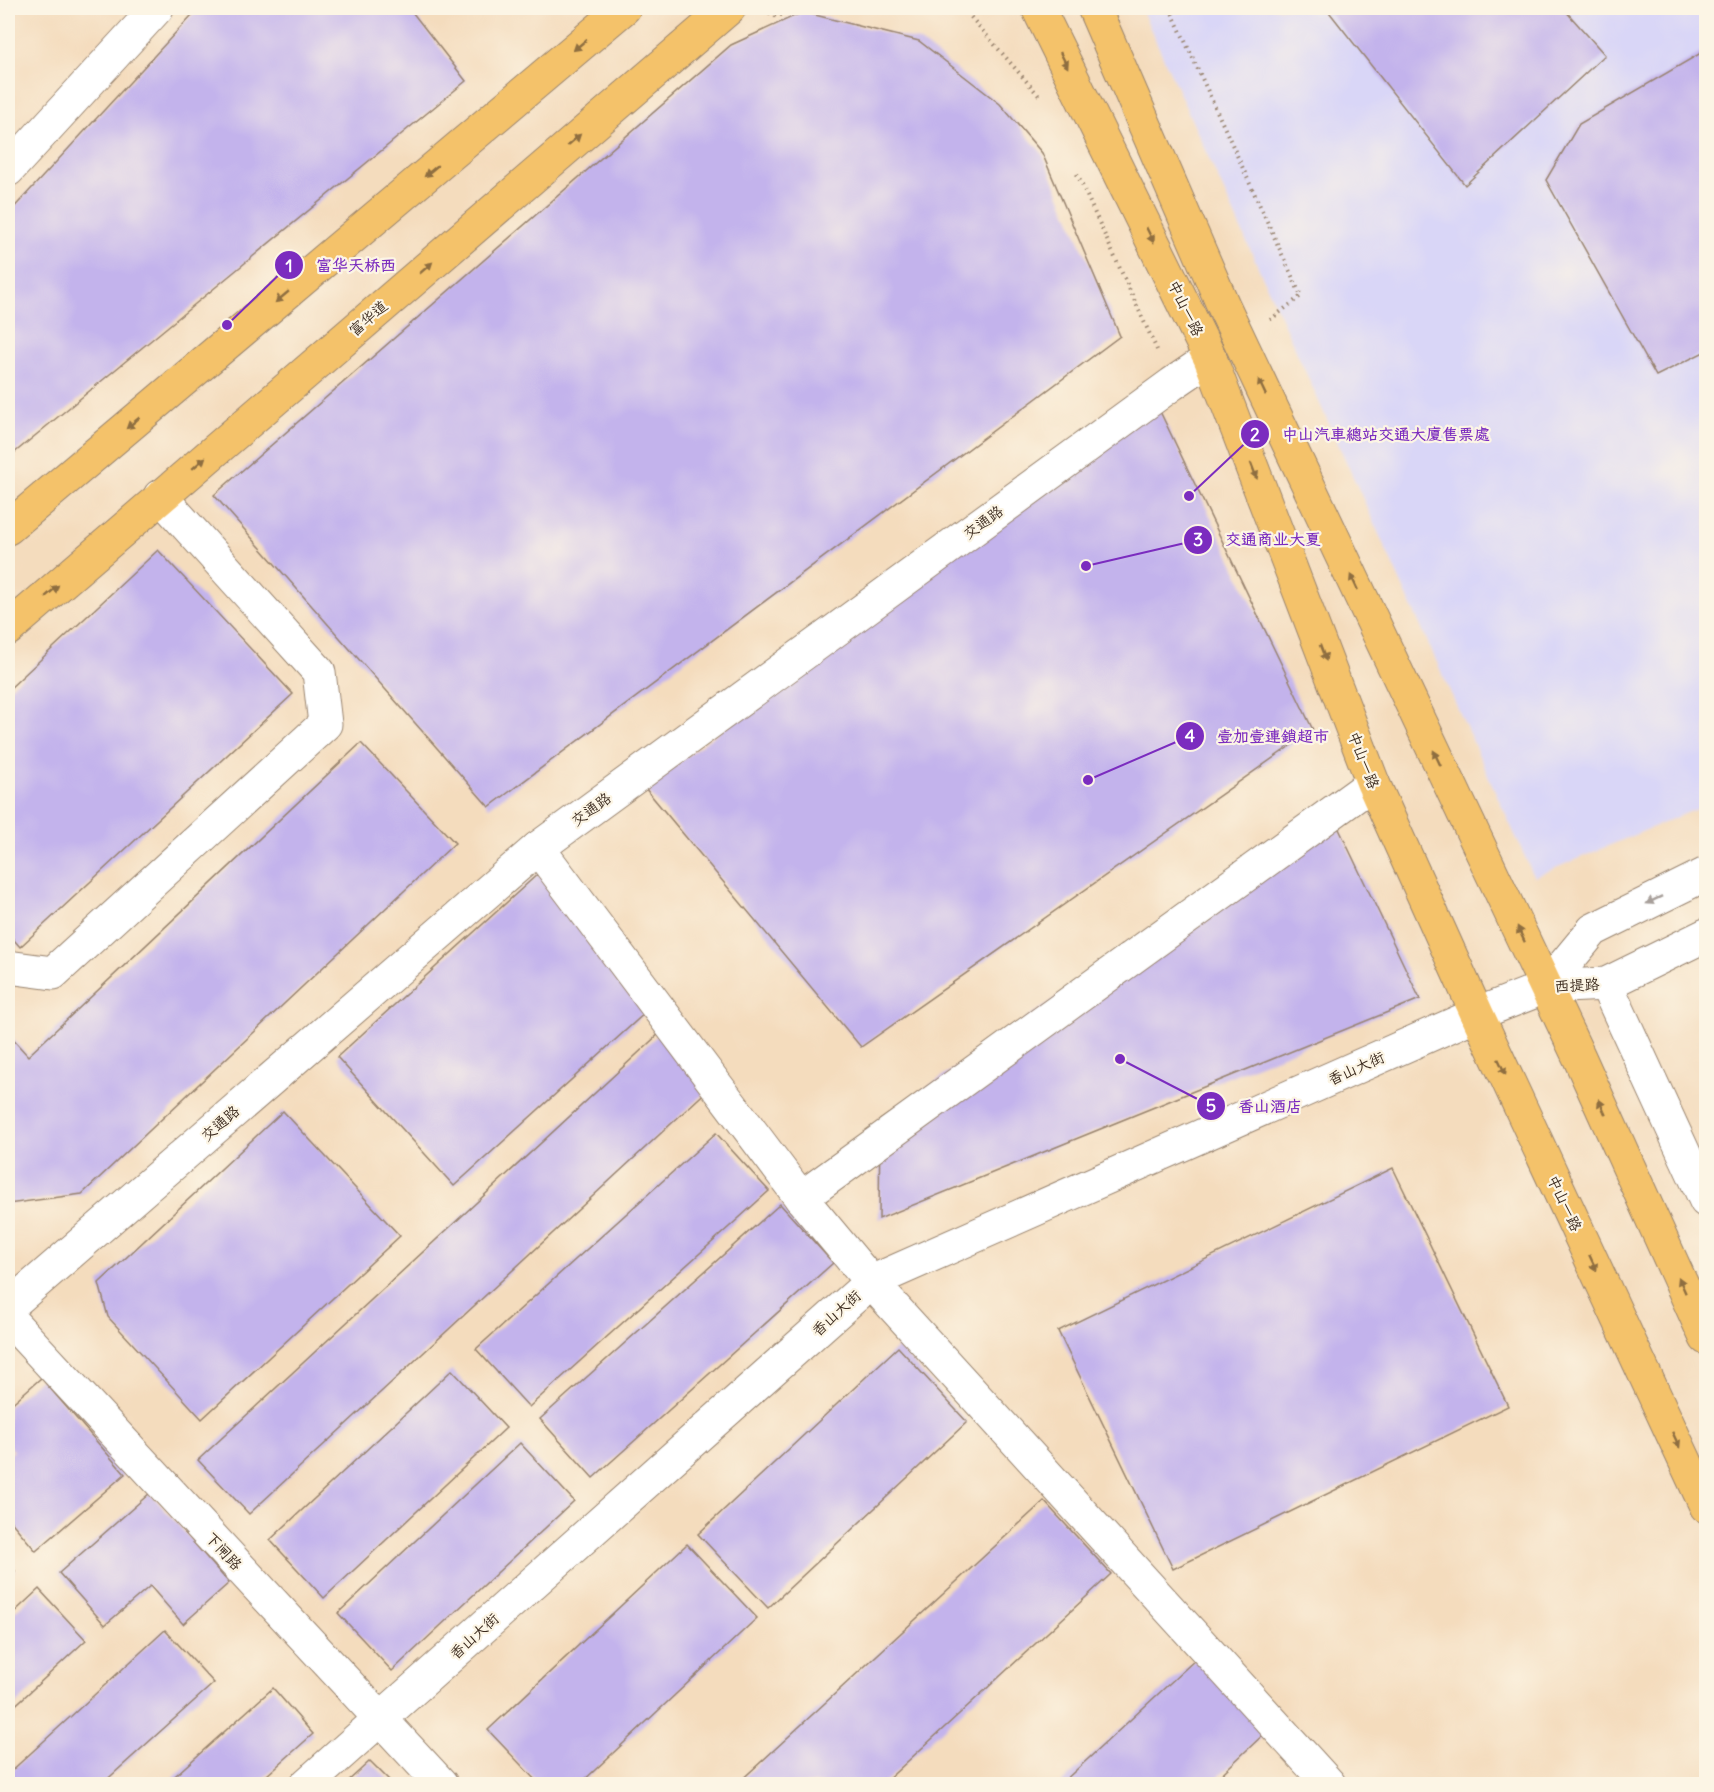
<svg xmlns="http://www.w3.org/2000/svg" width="1714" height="1792" font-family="Delius,'LXGW WenKai TC',sans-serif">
	<rect width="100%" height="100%" fill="#fcf5e5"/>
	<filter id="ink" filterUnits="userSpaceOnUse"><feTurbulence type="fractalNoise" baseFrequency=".0167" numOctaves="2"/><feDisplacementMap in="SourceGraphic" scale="12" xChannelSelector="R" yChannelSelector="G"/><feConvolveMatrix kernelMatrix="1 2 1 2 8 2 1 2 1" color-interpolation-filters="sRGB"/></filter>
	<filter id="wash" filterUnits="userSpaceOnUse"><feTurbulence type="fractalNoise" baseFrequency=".008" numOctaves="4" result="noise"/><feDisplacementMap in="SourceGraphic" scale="24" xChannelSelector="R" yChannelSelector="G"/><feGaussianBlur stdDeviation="1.35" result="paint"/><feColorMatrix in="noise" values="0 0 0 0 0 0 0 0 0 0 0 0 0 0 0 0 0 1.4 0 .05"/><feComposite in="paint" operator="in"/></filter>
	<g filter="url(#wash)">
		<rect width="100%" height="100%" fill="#f4dcbd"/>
		<!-- built -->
		<path fill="#d9d6f7" d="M1141,8H1706V805L1534,877Z"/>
		<g id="blocks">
			<!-- building -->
			<g fill="#c3b3ec">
				<path d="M202,8H409L466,81L8,458V214L191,16Z"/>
				<path d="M1326,8H1563L1605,55L1465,185Z"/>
				<path d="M803,12L919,41L1000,104L1042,153L1120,336L489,807L214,495L731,45Z"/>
				<path d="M1706,50V351L1656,376L1546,180L1579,124Z"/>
				<path d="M1155,401L1313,730L861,1047L645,788Z"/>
				<path d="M158,550L293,694L20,947L8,933V690Z"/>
				<path d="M361,743L455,843L82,1194L8,1204V1034L28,1056Z"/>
				<path d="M1330,810L1420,999L879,1219L880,1120Z"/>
				<path d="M540,872L657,1002L454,1186L337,1057Z"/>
				<path d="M675,1019L725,1074L249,1514L198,1460Z"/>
				<path d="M283,1111L400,1236L202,1419L108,1317L99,1283Z"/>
				<path d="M716,1133L769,1191L529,1407L476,1349Z"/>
				<path d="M1393,1168L1508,1406L1173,1569L1058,1331Z"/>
				<path d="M780,1204L833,1263L593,1478L540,1419Z"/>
				<path d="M898,1347L967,1422L768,1608L698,1534Z"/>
				<path d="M452,1370L506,1428L324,1598L270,1540Z"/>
				<path d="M41,1378L125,1474L36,1551L8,1518V1456L14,1451L8,1444V1407Z"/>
				<path d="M520,1443L574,1501L392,1671L338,1613Z"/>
				<path d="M150,1493L229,1583L183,1624L150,1586L105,1625L59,1573Z"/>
				<path d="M1044,1501L1111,1574L883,1784H737Z"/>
				<path d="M687,1544L757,1618L580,1784H539L488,1730Z"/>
				<path d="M8,1563L15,1571L8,1578Z"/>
				<path d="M39,1589L86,1640L8,1712V1618Z"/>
				<path d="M165,1630L214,1683L102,1784H8V1774Z"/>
				<path d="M1197,1658L1266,1732L1211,1784H1061Z"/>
				<path d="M273,1688L313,1734L257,1784H166Z"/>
				<path d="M370,1761L393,1784H345Z"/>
			</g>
		</g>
	</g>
	<g filter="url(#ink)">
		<use href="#blocks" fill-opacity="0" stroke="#98836e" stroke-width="1.5"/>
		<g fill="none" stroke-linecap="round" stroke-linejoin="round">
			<defs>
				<g id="minor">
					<path d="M8,170L157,8"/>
					<path d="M538,848L801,1198L1373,783"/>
					<path d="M8,967L53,973L325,724L319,672L160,496"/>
					<path d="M1606,984L1706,1201"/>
					<path d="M1546,987L1593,930L1706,874"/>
					<path d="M801,1198L871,1282L1329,1784"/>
					<path d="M8,1307L538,848L1172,384L1210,358"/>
					<path d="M8,1318L441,1784"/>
					<path d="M307,1784L871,1282L1477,1014L1546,987L1606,984L1706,935"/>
				</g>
				<g id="major">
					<path d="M1038,8L1210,358L1373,783L1477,1014L1706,1506"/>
					<path d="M1094,8L1223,305L1579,1057L1706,1338"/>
					<path d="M8,528L624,8"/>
					<path d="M8,629L729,8"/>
				</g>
			</defs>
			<!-- minor casing -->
			<use href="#minor" stroke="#98836e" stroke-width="35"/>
			<!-- major casing -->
			<use href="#major" stroke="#98836e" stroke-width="35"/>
			<!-- path -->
			<g stroke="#98836e" stroke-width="4" stroke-dasharray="1.5 4.5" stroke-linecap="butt">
				<path d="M963,8L1040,97"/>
				<path d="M1170,8L1301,296L1270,320"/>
				<path d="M764,10L777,17L793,8"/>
				<path d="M1077,174L1157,350"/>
			</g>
			<!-- minor -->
			<use href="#minor" stroke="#fff" stroke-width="33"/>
			<!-- major -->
			<use href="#major" stroke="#f4c26a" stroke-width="33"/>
		</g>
		<!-- one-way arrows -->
		<defs><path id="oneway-solid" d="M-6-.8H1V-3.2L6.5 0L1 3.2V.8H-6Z" transform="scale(1.5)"/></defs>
		<g fill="#8e6e40">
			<use href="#oneway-solid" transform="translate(580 45) rotate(140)"/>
			<use href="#oneway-solid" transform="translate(1064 60) rotate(64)"/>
			<use href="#oneway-solid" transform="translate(574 140) rotate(-41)"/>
			<use href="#oneway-solid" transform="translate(431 171) rotate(140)"/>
			<use href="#oneway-solid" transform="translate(1150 235) rotate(64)"/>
			<use href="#oneway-solid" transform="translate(426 268) rotate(-41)"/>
			<use href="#oneway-solid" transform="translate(282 297) rotate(140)"/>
			<use href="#oneway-solid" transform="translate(1262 387) rotate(-115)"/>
			<use href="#oneway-solid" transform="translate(133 423) rotate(140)"/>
			<use href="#oneway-solid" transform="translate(199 463) rotate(-41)"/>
			<use href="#oneway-solid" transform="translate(1254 471) rotate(69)"/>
			<use href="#oneway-solid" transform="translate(1354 582) rotate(-115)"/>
			<use href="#oneway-solid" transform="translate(52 591) rotate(-41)"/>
			<use href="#oneway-solid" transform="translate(1323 653) rotate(69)"/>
			<use href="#oneway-solid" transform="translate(1437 758) rotate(-115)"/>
			<use href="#oneway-solid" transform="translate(1521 934) rotate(-115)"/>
			<use href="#oneway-solid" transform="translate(1502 1067) rotate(65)"/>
			<use href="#oneway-solid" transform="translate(1602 1107) rotate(-114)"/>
			<use href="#oneway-solid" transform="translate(1593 1263) rotate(65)"/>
			<use href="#oneway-solid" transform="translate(1682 1285) rotate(-114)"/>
			<use href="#oneway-solid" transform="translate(1676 1440) rotate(65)"/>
		</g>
		<use fill="#a79f9a" href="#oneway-solid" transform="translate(1654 900) rotate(154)"/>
	</g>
	<g text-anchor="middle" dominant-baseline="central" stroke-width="4.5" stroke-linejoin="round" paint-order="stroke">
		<!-- street labels -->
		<g font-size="15" fill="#3b2a1e" stroke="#fcf5e5">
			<text transform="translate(1186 308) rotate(64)">中山一路</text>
			<text transform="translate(368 318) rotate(-41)">富华道</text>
			<text transform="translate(983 522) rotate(-36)">交通路</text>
			<text transform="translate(1364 760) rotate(69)">中山一路</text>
			<text transform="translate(591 809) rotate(-36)">交通路</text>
			<text transform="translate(1577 985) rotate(-3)">西提路</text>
			<text transform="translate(1356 1068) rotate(-24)">香山大街</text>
			<text transform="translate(220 1123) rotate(-41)">交通路</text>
			<text transform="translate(1565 1203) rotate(65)">中山一路</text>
			<text transform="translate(836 1313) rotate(-42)">香山大街</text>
			<text transform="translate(224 1551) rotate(47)">下闸路</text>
			<text transform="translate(474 1636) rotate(-42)">香山大街</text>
		</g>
	</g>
	<!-- callouts -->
	<path fill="none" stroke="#7b2cbf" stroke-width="2" d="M227 325L289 265M1189 496L1255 434M1086 566L1198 540M1088 780L1190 736M1120 1059L1211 1106"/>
	<g fill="#7b2cbf" stroke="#fcf5e5" stroke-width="2">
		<circle cx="227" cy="325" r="6"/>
		<circle cx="1189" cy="496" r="6"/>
		<circle cx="1086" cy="566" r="6"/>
		<circle cx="1088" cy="780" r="6"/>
		<circle cx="1120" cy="1059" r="6"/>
		<circle cx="289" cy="265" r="15"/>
		<circle cx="1255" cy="434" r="15"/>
		<circle cx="1198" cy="540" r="15"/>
		<circle cx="1190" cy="736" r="15"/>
		<circle cx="1211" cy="1106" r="15"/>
	</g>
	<g font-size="18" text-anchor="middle" font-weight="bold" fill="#fff">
		<text x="289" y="272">1</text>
		<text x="1255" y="441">2</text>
		<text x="1198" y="546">3</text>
		<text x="1190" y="742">4</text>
		<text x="1211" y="1112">5</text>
	</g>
	<g font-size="16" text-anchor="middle" font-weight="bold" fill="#7b2cbf" stroke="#fcf5e5" stroke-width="4.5" stroke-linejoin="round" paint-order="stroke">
		<text x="356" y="271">富华天桥西</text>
		<text x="1386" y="440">中山汽車總站交通大廈售票處</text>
		<text x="1273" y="545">交通商业大夏</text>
		<text x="1273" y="742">壹加壹連鎖超市</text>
		<text x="1270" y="1112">香山酒店</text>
	</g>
	<!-- margin -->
	<rect width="1714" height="1792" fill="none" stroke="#fcf5e5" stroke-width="30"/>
</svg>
